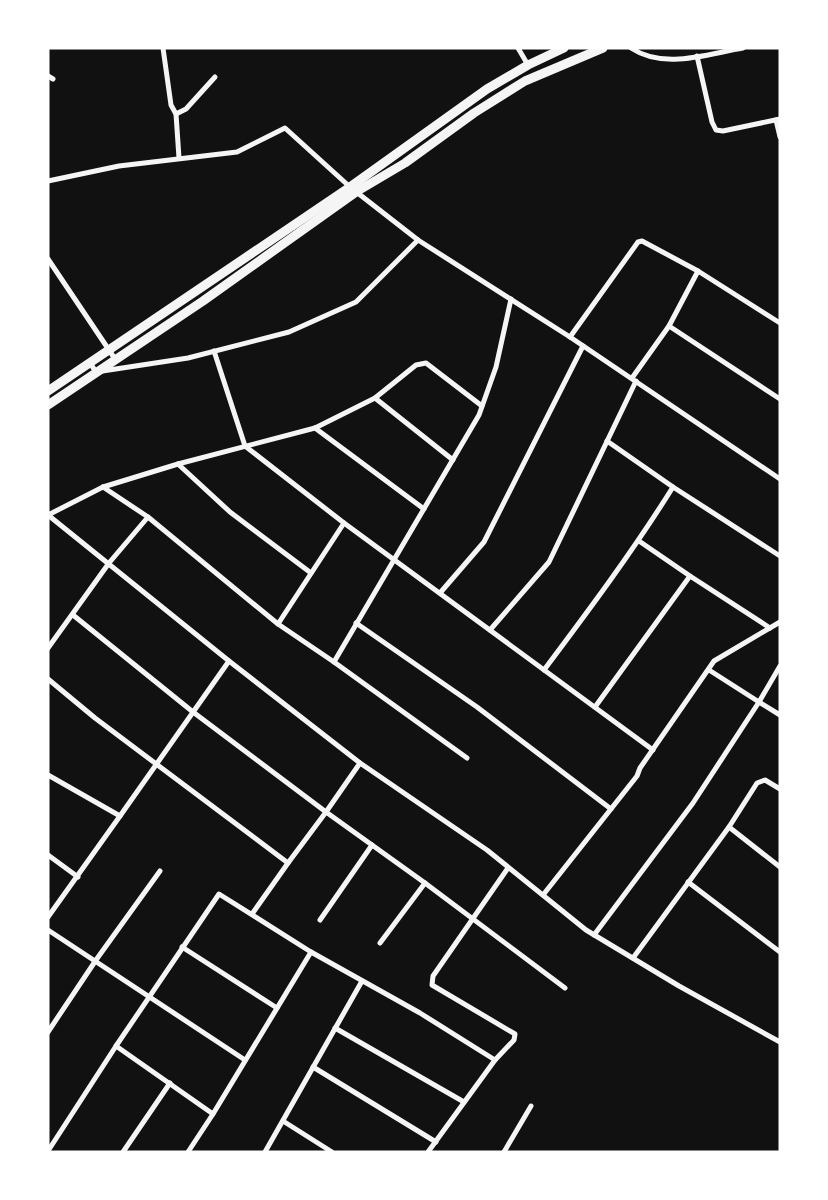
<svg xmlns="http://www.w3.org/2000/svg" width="828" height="1200" font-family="'Roboto Serif',serif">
	<rect width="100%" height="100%" fill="#111"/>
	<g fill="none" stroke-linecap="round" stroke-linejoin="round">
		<!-- minor -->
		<g stroke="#f5f5f5" stroke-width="5">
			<path d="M163,48L171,105L176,114L179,158"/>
			<path d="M518,48L528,65"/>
			<path d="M631,48C664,70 707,54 743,48"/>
			<path d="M697,56L712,122L716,130L723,131L780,119"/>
			<path d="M48,76L53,79"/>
			<path d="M176,114L186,109L215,77"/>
			<path d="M776,120L780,137"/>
			<path d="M48,181L119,166L237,152L285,128L350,187L418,240L570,337L780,479"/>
			<path d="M48,259L115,359"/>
			<path d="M669,326L780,399"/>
			<path d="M570,337L638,242L642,241L698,271"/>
			<path d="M90,363L96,372L188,358L289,332L356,302L418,240"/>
			<path d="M632,378L669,326L698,271L780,323"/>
			<path d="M315,428L424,509"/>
			<path d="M607,441L673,487L780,556"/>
			<path d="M453,460L375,398L416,365L426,363L482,406"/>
			<path d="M178,464L230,512L311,573"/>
			<path d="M103,487L148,517L278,624L344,523L245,446L214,351"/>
			<path d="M344,523L653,750"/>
			<path d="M639,541L690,576"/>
			<path d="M440,593L484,542L583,346"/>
			<path d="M73,615L193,712L326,812L360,763L229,661L48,515L103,487L178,464L315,428L375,398"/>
			<path d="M356,623L477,707L611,809"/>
			<path d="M278,624L334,662"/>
			<path d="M490,630L549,562L636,381"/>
			<path d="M48,648L109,563L148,517"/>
			<path d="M544,670C589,610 633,551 673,487"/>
			<path d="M709,670L759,702L780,666"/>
			<path d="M48,679L95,718L288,863L326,812L425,883L565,988"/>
			<path d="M595,707L690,576L770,628"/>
			<path d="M467,758L334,662L479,415L496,367L511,299"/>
			<path d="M360,763L487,850L586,930L679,986L780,1042"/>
			<path d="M48,775L120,816L48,917"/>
			<path d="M120,816L229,661"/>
			<path d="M729,827L780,867"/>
			<path d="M48,855L78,877"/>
			<path d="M688,882L780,952"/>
			<path d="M543,895L637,776L640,768L714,661L780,622"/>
			<path d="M252,914L288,863"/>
			<path d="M320,920L372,845"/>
			<path d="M48,930L245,1060"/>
			<path d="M594,935L693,803L759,702L780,715"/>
			<path d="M380,943L425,883"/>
			<path d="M182,947L277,1008"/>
			<path d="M633,958L729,827L757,783L765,780L780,789"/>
			<path d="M335,1028L464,1102"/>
			<path d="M48,1032L96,960L160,871"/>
			<path d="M116,1046L219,894L311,952L420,1013L495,1060L428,1152"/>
			<path d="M495,1060L514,1040L515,1034L432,985L433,976L508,868"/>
			<path d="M313,1067L436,1142"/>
			<path d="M213,1114L311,952"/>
			<path d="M283,1121L332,1152"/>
			<path d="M48,1151L116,1046L213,1114L188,1152"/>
			<path d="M123,1152L170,1083"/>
			<path d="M265,1152L362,981"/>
			<path d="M504,1152L531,1106"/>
		</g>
		<!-- trunk -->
		<g stroke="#f5f5f5" stroke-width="9">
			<path d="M48,391L350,187L487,89L528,65L564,48"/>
			<path d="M48,405L203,301L356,192L405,163L474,113L525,81L603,48"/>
		</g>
	</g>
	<!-- border -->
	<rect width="828" height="1200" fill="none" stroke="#ffffff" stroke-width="99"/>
</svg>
